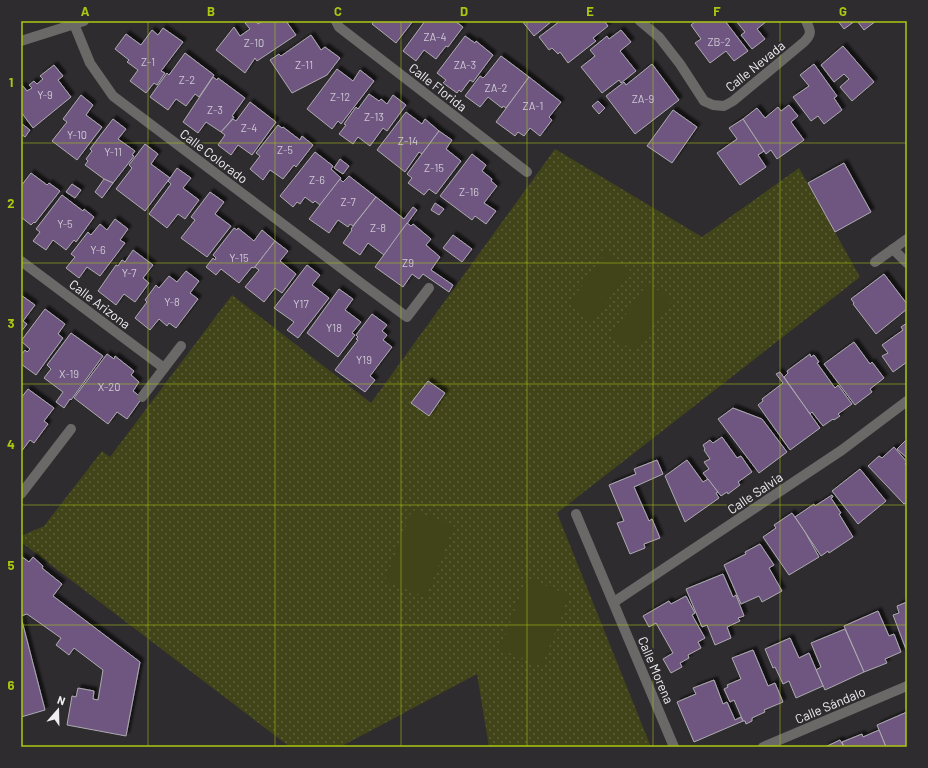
<svg xmlns="http://www.w3.org/2000/svg" width="928" height="768" font-family="Barlow,sans-serif">
	<defs>
		<pattern id="park-dots" width="8" height="8" patternUnits="userSpaceOnUse"><rect width="8" height="8" fill="#414418"/><path d="M2 2h.1M6 6h.1" fill="none" stroke="#5d5f3a" stroke-width="1.8" stroke-linecap="round"/></pattern>
		<filter id="shadow"><feDropShadow dx="3.5" dy="-3.5" stdDeviation="1" flood-color="#0009"/></filter>
	</defs>
	<rect width="100%" height="100%" fill="#2f2c2f"/>
	<!-- park -->
	<path fill="url(#park-dots)" d="M555,149L702,237L799,168L860,277L557,513L651,747H489L477,674L340,747H290L21,542V536L44,526L102,451L110,457L232,295L371,403Z"/>
	<!-- garden -->
	<g fill="#414418">
		<path d="M606,252L630,270L593,321L569,304Z"/>
		<path d="M648,283L672,300L635,352L611,335Z"/>
		<path d="M412,510L454,526L426,597L385,581Z"/>
		<path d="M527,578L569,595L542,666L500,649Z"/>
	</g>
	<!-- building -->
	<g fill="#6e5781" stroke="#adabaf" filter="url(#shadow)">
		<path d="M249,21H256L258,24L263,21H286L296,35L257,61L255,58L245,73L216,50L234,27L240,36L250,29L245,23Z"/>
		<path d="M374,21H413L396,43L372,24Z"/>
		<path d="M425,21H455L463,27L448,47L446,46L436,59L424,50L416,61L403,51Z"/>
		<path d="M522,21H552L534,36Z"/>
		<path d="M560,21H604L608,26L593,38L596,41L568,63L560,52L558,54L552,48L549,50L539,37Z"/>
		<path d="M696,21H725L748,51L734,61L726,51L710,63L695,43L701,39L691,25Z"/>
		<path d="M736,21H767L757,29L765,39L752,49L741,35L745,32Z"/>
		<path d="M838,21H855L844,29Z"/>
		<path d="M857,21H876L864,30Z"/>
		<path d="M163,28L183,42L161,71L165,73L157,85L154,83L146,93L130,81L138,70L127,62L129,60L115,49L126,34L141,45L152,30L158,35Z"/>
		<path d="M621,30L631,42L620,51L636,71L621,83L619,80L602,93L581,67L595,56L590,50L607,36L609,39Z"/>
		<path d="M311,35L321,50L325,47L340,58L327,75L292,93L270,60L279,54L281,56Z"/>
		<path d="M465,36L475,43L476,41L493,55L473,82L470,80L461,92L459,90L457,93L443,83L446,80L437,73Z"/>
		<path d="M843,46L874,82L852,101L840,87L849,79L844,74L834,82L821,65Z"/>
		<path d="M185,53L214,75L199,97L195,94L186,106L176,99L168,110L150,97L167,73L169,75Z"/>
		<path d="M501,56L529,77L506,108L503,106L502,108L488,97L480,107L465,96L480,76L483,78L486,75Z"/>
		<path d="M652,64L679,100L635,134L606,96L624,82L626,85Z"/>
		<path d="M814,64L837,96L834,98L842,110L824,124L818,116L811,121L793,97L809,86L800,75Z"/>
		<path d="M54,65L63,76L58,80L71,97L33,128L21,112V86L22,85L27,91L32,88L29,85L34,81L37,84L43,79L40,76Z"/>
		<path d="M337,69L353,81L360,70L374,81L341,124L338,121L332,129L307,109Z"/>
		<path d="M213,77L217,80L218,78L245,98L232,116L234,117L221,132L206,122L198,133L183,122Z"/>
		<path d="M529,77L561,102L549,117L552,120L540,136L530,128L524,136L518,132L515,136L496,122Z"/>
		<path d="M369,94L379,101L381,99L387,104L393,95L406,105L387,131L383,128L370,146L358,137L353,144L339,134L346,125L344,124L356,107L358,109Z"/>
		<path d="M81,95L93,105L86,115L102,127L77,160L52,141L67,122L63,119Z"/>
		<path d="M598,101L605,108L599,114L592,106Z"/>
		<path d="M250,102L276,122L252,155L238,145L231,155L218,145L225,135L221,132L233,119L236,121Z"/>
		<path d="M789,105L798,116L791,122L804,140L777,159L771,150L766,154L743,119L757,108L765,118L778,107L781,111Z"/>
		<path d="M673,110L697,127L672,163L647,146Z"/>
		<path d="M406,112L422,124L425,119L439,131L422,154L419,152L405,172L377,150Z"/>
		<path d="M113,119L126,129L118,139L135,151L132,155L134,156L113,183L104,179L85,165L88,161L86,159L92,151L90,149Z"/>
		<path d="M743,119L764,151L758,155L766,167L740,185L717,153L737,139L729,128Z"/>
		<path d="M21,123L30,130L25,137L21,134Z"/>
		<path d="M278,125L282,128L283,127L300,140L302,136L313,145L296,167L294,165L283,179L270,170L263,180L250,169L260,156L256,153Z"/>
		<path d="M439,131L452,140L446,149L461,161L436,194L429,189L424,195L408,183L412,178L407,174Z"/>
		<path d="M145,144L158,154L151,164L170,178L145,211L116,189L132,168L129,165Z"/>
		<path d="M315,152L333,166L331,169L341,178L320,205L315,201L313,203L305,197L300,204L297,202L293,207L280,196Z"/>
		<path d="M472,154L486,165L482,171L492,179L491,181L497,186L484,203L496,211L486,224L475,216L472,220L440,196Z"/>
		<path d="M340,159L349,166L343,174L334,168Z"/>
		<path d="M844,163L871,212L835,232L808,183Z"/>
		<path d="M177,168L191,178L183,188L199,200L185,219L178,214L167,228L149,214L171,184L168,181Z"/>
		<path d="M31,173L47,185L49,183L60,191L35,223L34,222L31,225L21,217V186Z"/>
		<path d="M349,176L376,197L353,226L350,224L348,227L338,220L329,233L309,219L340,179L343,182Z"/>
		<path d="M104,179L113,183L102,198L95,192Z"/>
		<path d="M72,184L81,190L75,198L66,192Z"/>
		<path d="M210,192L224,202L215,214L231,226L207,257L181,238L195,220L191,217Z"/>
		<path d="M62,195L83,211L84,209L94,217L76,242L74,240L66,250L53,240L46,250L33,241L40,232L36,229Z"/>
		<path d="M376,197L404,219L413,207L417,210L384,255L368,243L360,255L343,243L352,230L351,229Z"/>
		<path d="M435,203L444,209L439,215L431,210Z"/>
		<path d="M115,219L128,229L120,240L125,243L100,276L87,267L79,278L66,268L75,257L71,254L88,232L91,235L100,224L107,230Z"/>
		<path d="M407,223L411,226L413,224L431,239L426,245L440,257L431,270L453,285L449,292L423,274L419,279L412,274L403,287L375,267Z"/>
		<path d="M234,228L237,230L238,228L254,241L262,230L275,241L255,267L253,268L252,267L239,283L221,269L216,275L206,267L213,258L215,260L216,258L213,255Z"/>
		<path d="M453,235L472,249L462,262L443,248Z"/>
		<path d="M275,241L288,251L280,261L296,274L282,293L275,288L264,302L245,287L259,270L255,267Z"/>
		<path d="M133,250L153,265L143,278L149,283L135,302L124,294L116,305L98,291L116,265L118,266L122,260L125,262Z"/>
		<path d="M307,265L320,275L312,285L329,298L298,338L287,330L294,322L274,308Z"/>
		<path d="M186,271L199,281L190,293L198,299L176,328L169,323L167,326L159,319L150,330L135,318L147,302L145,300L156,285L159,288L169,276L177,282Z"/>
		<path d="M884,274L907,304V309L876,334L853,304L854,303L851,299Z"/>
		<path d="M339,289L353,299L345,310L361,322L352,333L355,335L338,357L307,333Z"/>
		<path d="M21,295L35,305L23,321L27,324L21,332Z"/>
		<path d="M45,309L65,324L58,334L63,338L36,375L21,364V355L25,350L27,352L30,349L21,341Z"/>
		<path d="M372,314L387,325L382,331L387,335L383,340L392,347L370,376L375,380L365,392L335,370L358,340L356,339L358,337L356,335Z"/>
		<path d="M907,323V362L893,372L882,356L888,353L882,345L903,330L901,327Z"/>
		<path d="M71,333L103,356L71,400L70,399L64,408L56,402L63,392L44,378L51,369L47,365Z"/>
		<path d="M854,342L870,364L872,362L884,378L870,389L872,392L855,405L824,364Z"/>
		<path d="M107,354L114,359L115,356L134,371L131,375L139,382L133,391L142,398L127,419L117,412L108,424L74,398Z"/>
		<path d="M810,354L811,357L814,355L819,362L817,363L835,388L838,385L852,404L838,414L840,416L834,420L833,419L823,426L812,412L810,414L784,377L788,373L787,371Z"/>
		<path d="M780,372L820,428L790,450L758,405L763,401L762,399L783,383L776,374Z"/>
		<path d="M428,381L445,393L429,416L411,403Z"/>
		<path d="M28,389L54,408L44,421L48,424L34,443L30,440L21,452V398Z"/>
		<path d="M733,408L762,419L787,452L759,473L718,419Z"/>
		<path d="M722,437L737,458L741,456L752,472L738,482L740,485L728,494L727,492L721,496L703,473L709,469L704,462L710,459L704,450L705,449L703,445L710,440L713,443Z"/>
		<path d="M907,439V458L897,449Z"/>
		<path d="M894,447L907,462L905,464L907,466V502L904,504L868,466L879,456L882,458Z"/>
		<path d="M657,460L663,474L634,487L649,521L652,519L660,538L644,544L645,548L630,554L617,523L624,521L609,485L636,474L634,469Z"/>
		<path d="M687,460L703,482L708,479L718,492L716,493L719,498L685,522L665,476Z"/>
		<path d="M860,469L886,501L858,524L832,491Z"/>
		<path d="M832,495L833,497L831,498L841,513L839,514L853,537L829,553L828,551L821,556L795,517L814,504L815,506Z"/>
		<path d="M792,513L805,532L819,557L789,575L763,537L776,528L774,525Z"/>
		<path d="M760,544L774,565L769,568L782,591L762,602L759,596L741,604L724,565L746,554L745,552Z"/>
		<path d="M21,556L29,562L33,557L43,566L42,568L62,584L53,596L140,662L126,736L67,725L72,696L76,697L78,688L94,691L93,699L98,700L103,670L74,648L69,655L56,645L61,638L27,614L21,616Z"/>
		<path d="M723,574L733,597L736,595L744,616L738,618L740,621L727,627L731,638L715,645L707,625L702,627L686,589Z"/>
		<path d="M686,596L695,613L692,615L705,638L698,642L701,648L688,655L689,658L680,663L682,667L671,673L663,659L673,653L656,623L649,627L643,616L669,601L671,604Z"/>
		<path d="M907,602V652L893,615L899,613L897,606Z"/>
		<path d="M878,611L889,636L894,634L901,652L885,659L887,663L864,672L844,626Z"/>
		<path d="M21,617L45,710L21,717Z"/>
		<path d="M845,629L864,672L825,690L816,670L821,667L811,643Z"/>
		<path d="M790,638L799,658L809,653L823,686L796,698L789,681L783,684L775,667L773,668L765,649Z"/>
		<path d="M753,650L768,686L775,683L783,702L764,710L765,712L752,718V721L746,724L745,721H743L734,700L730,702L724,689L728,687L727,685L741,679L732,658Z"/>
		<path d="M714,680L723,704L727,702L735,720L741,717L743,721L694,742L677,702L696,694L693,688Z"/>
		<path d="M907,712V747H886L877,725Z"/>
		<path d="M879,730L886,747H844L842,742L862,734L863,737Z"/>
		<path d="M840,740L844,747H825Z"/>
	</g>
	<g fill="none" stroke-linecap="round" stroke-linejoin="round">
		<!-- minor -->
		<g stroke="#6a6967" stroke-width="10">
			<path d="M336,21L339,27L527,172"/>
			<path d="M640,21L659,37L680,64L704,101L713,105L724,106L733,101L804,42C812,34 811,31 806,21"/>
			<path d="M74,24L90,63L113,96L365,286L407,317L429,288"/>
			<path d="M21,41L84,21"/>
			<path d="M893,249L907,263"/>
			<path d="M21,261L164,368"/>
			<path d="M875,262L907,239"/>
			<path d="M142,397L181,346"/>
			<path d="M21,494L71,429"/>
			<path d="M576,514L674,747"/>
			<path d="M614,602L842,450L907,401"/>
			<path d="M763,747L907,686"/>
		</g>
	</g>
	<!-- grid -->
	<path fill="none" stroke="#acc612" stroke-width="1" stroke-opacity="0.55" d="M148,21V747M275,21V747M401,21V747M527,21V747M653,21V747M780,21V747M21,143H907M21,263H907M21,384H907M21,505H907M21,625H907"/>
	<g text-anchor="middle" dominant-baseline="central" stroke-width="4" stroke-linejoin="round" paint-order="stroke">
		<!-- number labels -->
		<g font-size="11" fill="#cfc8d4">
			<text x="435" y="36">ZA-4</text>
			<text x="719" y="41">ZB-2</text>
			<text x="254" y="42">Z-10</text>
			<text x="148" y="61">Z-1</text>
			<text x="304" y="64">Z-11</text>
			<text x="465" y="64">ZA-3</text>
			<text x="187" y="79">Z-2</text>
			<text x="496" y="87">ZA-2</text>
			<text x="45" y="94">Y-9</text>
			<text x="340" y="96">Z-12</text>
			<text x="643" y="98">ZA-9</text>
			<text x="533" y="105">ZA-1</text>
			<text x="215" y="109">Z-3</text>
			<text x="374" y="116">Z-13</text>
			<text x="249" y="127">Z-4</text>
			<text x="77" y="134">Y-10</text>
			<text x="408" y="140">Z-14</text>
			<text x="285" y="149">Z-5</text>
			<text x="113" y="151">Y-11</text>
			<text x="434" y="167">Z-15</text>
			<text x="317" y="179">Z-6</text>
			<text x="469" y="191">Z-16</text>
			<text x="348" y="201">Z-7</text>
			<text x="65" y="223">Y-5</text>
			<text x="378" y="227">Z-8</text>
			<text x="98" y="249">Y-6</text>
			<text x="239" y="257">Y-15</text>
			<text x="408" y="262">Z9</text>
			<text x="129" y="272">Y-7</text>
			<text x="172" y="301">Y-8</text>
			<text x="301" y="303">Y17</text>
			<text x="334" y="327">Y18</text>
			<text x="364" y="359">Y19</text>
			<text x="69" y="373">X-19</text>
			<text x="109" y="386">X-20</text>
		</g>
		<!-- street labels -->
		<g font-size="13" fill="#efeef0" stroke="#2f2c2f">
			<text transform="translate(755 66) rotate(-39)">Calle Nevada</text>
			<text transform="translate(438 87) rotate(38)">Calle Florida</text>
			<text transform="translate(214 156) rotate(37)">Calle Colorado</text>
			<text transform="translate(100 304) rotate(37)">Calle Arizona</text>
			<text transform="translate(755 493) rotate(-34)">Calle Salvia</text>
			<text transform="translate(656 670) rotate(67)">Calle Morena</text>
			<text transform="translate(830 705) rotate(-23)">Calle Sándalo</text>
		</g>
	</g>
	<!-- border -->
	<rect width="928" height="768" fill="none" stroke="#2f2c2f" stroke-width="44"/>
	<!-- north arrow -->
	<g transform="translate(58 710) rotate(20)" stroke="#2f2c2f" stroke-width="3" paint-order="stroke">
	<path d="M0-3L7 15L0 10L-7 15Z" fill="#efeef0"/>
	<text y="-6" font-size="11" font-weight="bold" text-anchor="middle" fill="#efeef0">N</text>
	</g>
	<rect x="22" y="22" width="884" height="724" fill="none" stroke="#acc612" stroke-width="1.5"/>
	<g font-size="13" text-anchor="middle" font-weight="bold" fill="#acc612">
		<text x="85" y="16">A</text>
		<text x="211" y="16">B</text>
		<text x="338" y="16">C</text>
		<text x="464" y="16">D</text>
		<text x="590" y="16">E</text>
		<text x="717" y="16">F</text>
		<text x="843" y="16">G</text>
		<text x="11" y="87">1</text>
		<text x="11" y="208">2</text>
		<text x="11" y="328">3</text>
		<text x="11" y="449">4</text>
		<text x="11" y="570">5</text>
		<text x="11" y="690">6</text>
	</g>
</svg>
